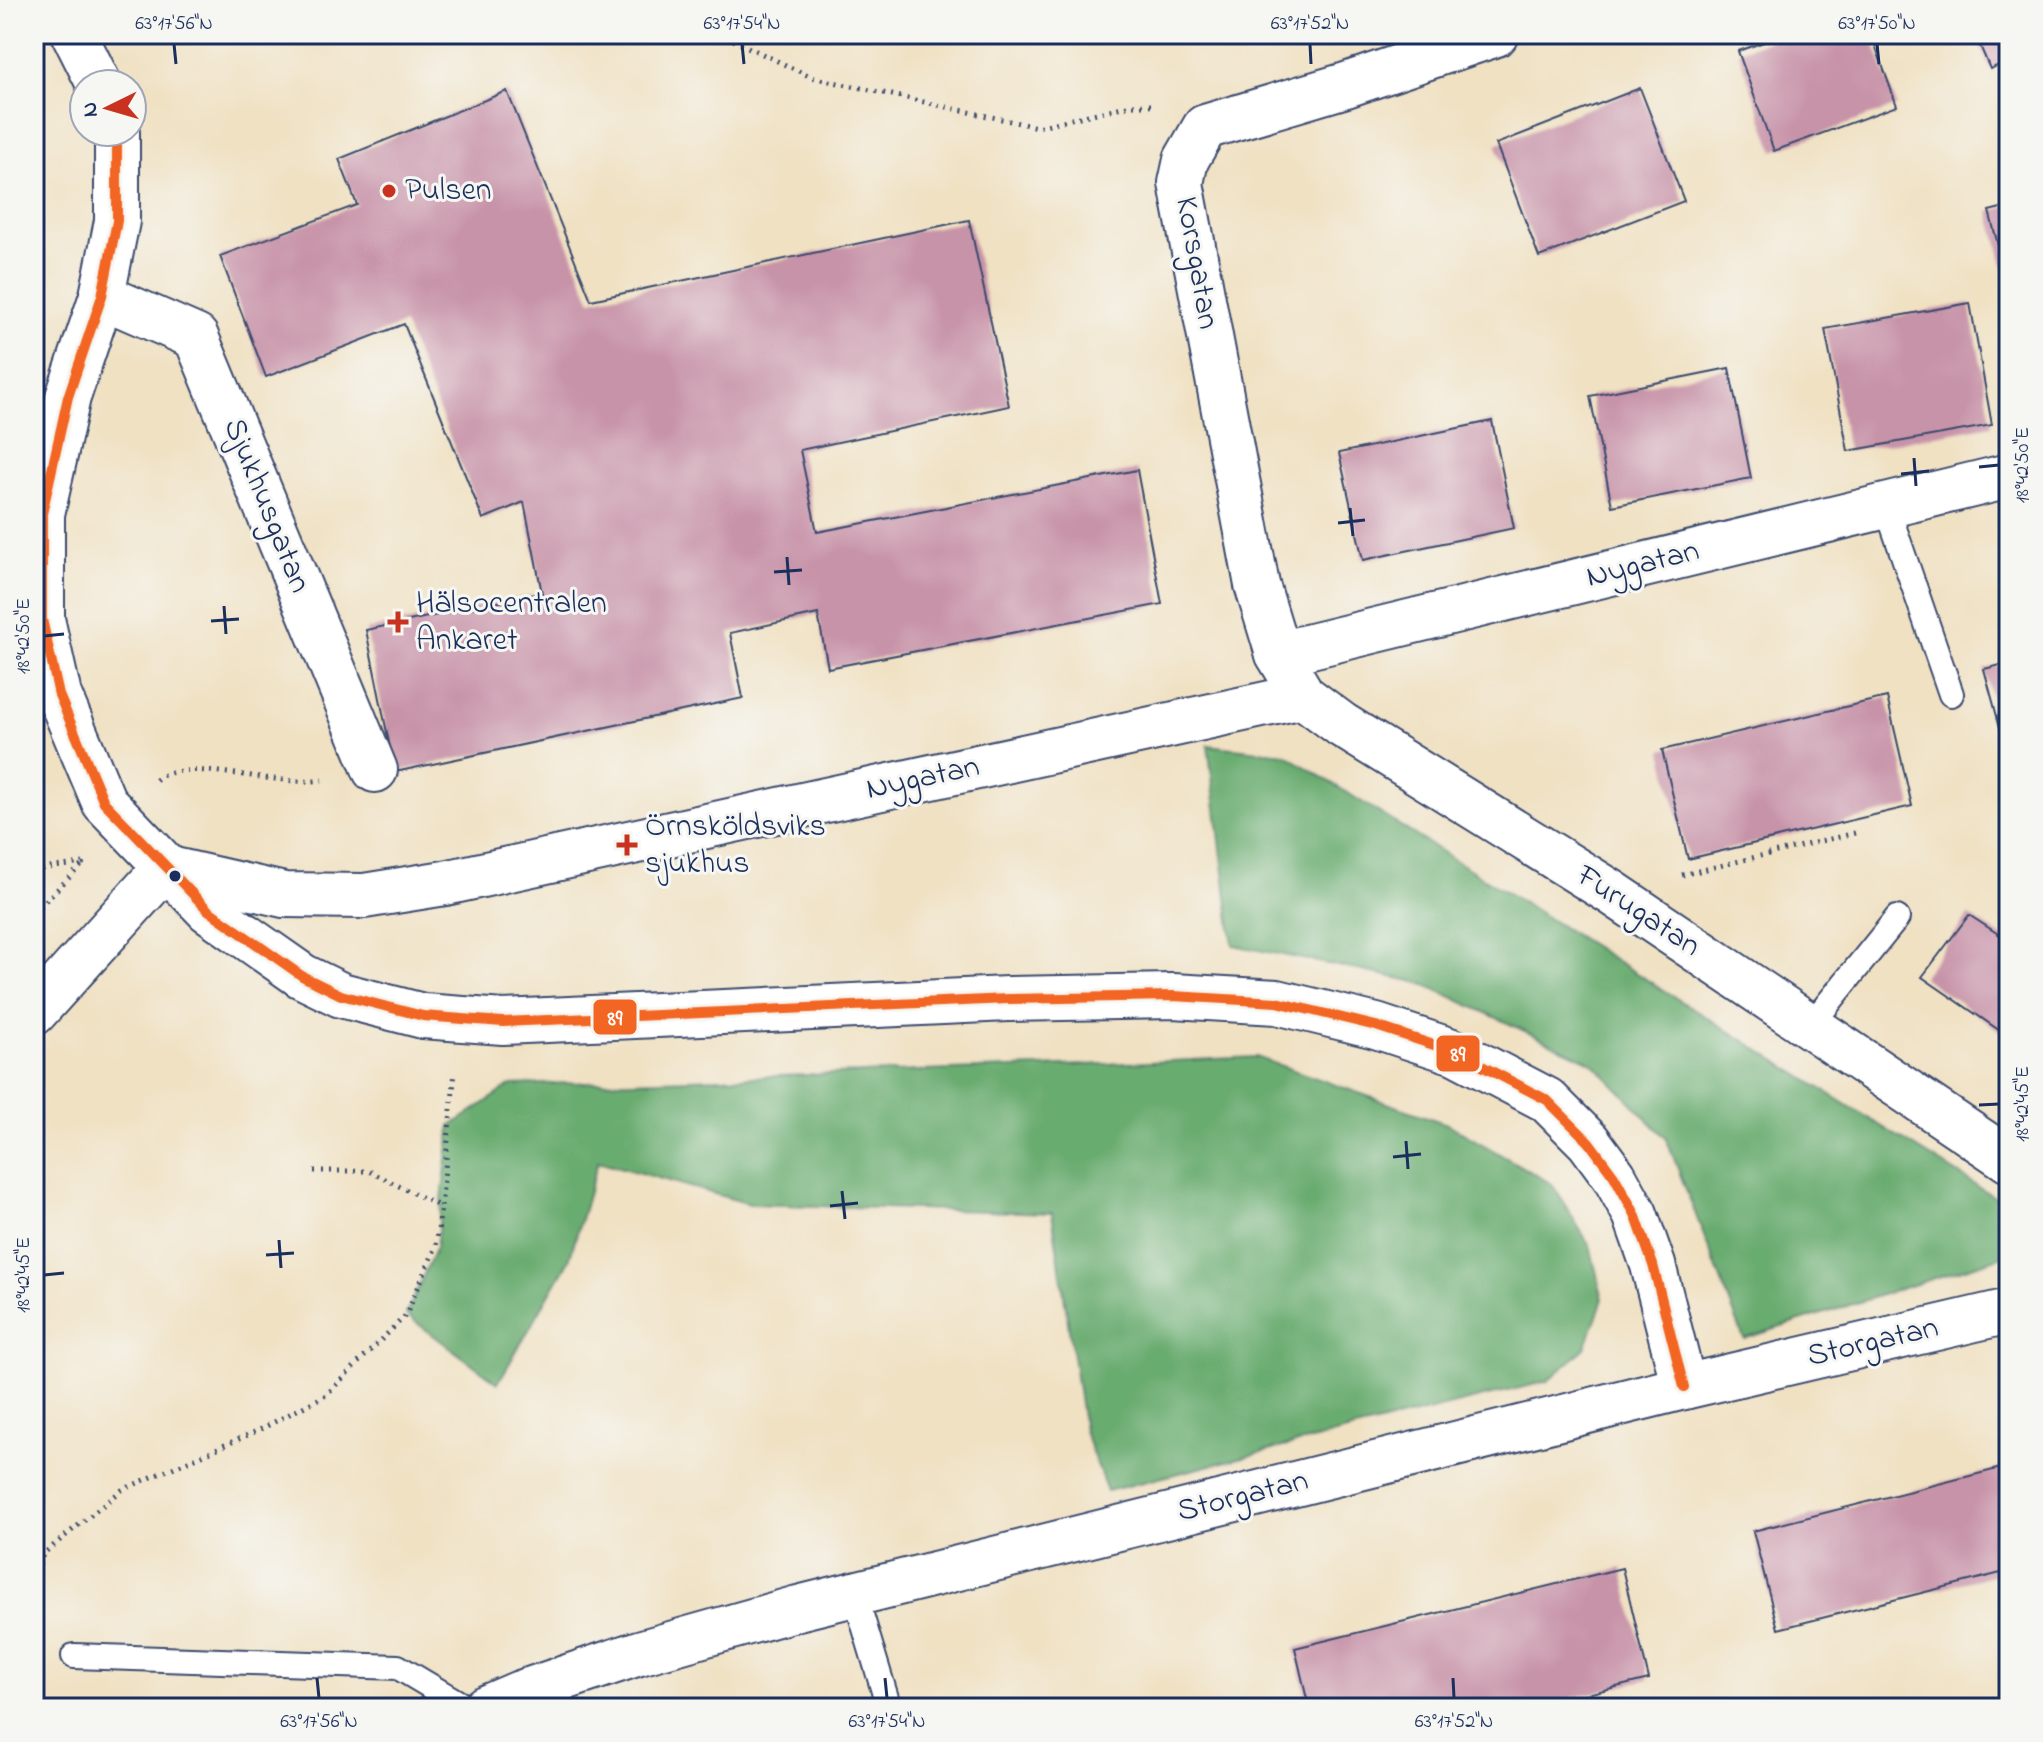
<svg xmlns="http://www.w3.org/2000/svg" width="2043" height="1742" font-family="'Indie Flower',sans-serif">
	<rect width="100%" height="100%" fill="#f6f6f2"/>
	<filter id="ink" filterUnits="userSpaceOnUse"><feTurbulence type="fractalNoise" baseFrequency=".0125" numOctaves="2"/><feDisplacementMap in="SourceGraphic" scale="16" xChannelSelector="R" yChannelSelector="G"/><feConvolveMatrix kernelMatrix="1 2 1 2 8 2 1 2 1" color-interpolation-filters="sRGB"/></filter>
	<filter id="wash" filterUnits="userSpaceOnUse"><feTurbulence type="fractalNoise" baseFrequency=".006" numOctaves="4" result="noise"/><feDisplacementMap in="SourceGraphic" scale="32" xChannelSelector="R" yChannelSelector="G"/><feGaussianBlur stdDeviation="1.8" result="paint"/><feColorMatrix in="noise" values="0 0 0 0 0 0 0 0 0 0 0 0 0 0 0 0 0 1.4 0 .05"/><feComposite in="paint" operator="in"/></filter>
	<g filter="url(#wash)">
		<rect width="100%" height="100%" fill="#f0e1c3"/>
		<!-- forest -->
		<g fill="#69ac6f" stroke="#426e66" stroke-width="2">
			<path d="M1208,745L1285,754L2009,1206V1254L1744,1339L1666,1138L1593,1063L1422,983L1233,945Z"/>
			<path d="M1256,1057L1447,1124L1552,1184L1590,1246L1603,1299L1585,1348L1548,1381L1107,1491L1084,1431L1052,1213L750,1204L598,1161L569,1260L498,1383L406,1315L436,1247L451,1126L511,1085L1040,1067Z"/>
		</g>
		<g id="blocks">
			<!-- building -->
			<g fill="#c793a8">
				<path d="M1787,34H1871L1897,106L1774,151L1738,51Z"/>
				<path d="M1975,34H2009V61L1990,69Z"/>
				<path d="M1640,88L1684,201L1539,257L1496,144Z"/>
				<path d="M507,91L591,300L969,220L1009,406L800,450L817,532L1137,470L1162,604L828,668L818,614L730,633L743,698L395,772L366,630L542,593L524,502L483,519L404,324L266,377L220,256L357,205L339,159Z"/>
				<path d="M2009,206V282L2008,283L1989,211Z"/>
				<path d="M1970,303L1992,425L1848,451L1825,329Z"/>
				<path d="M1729,368L1751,478L1612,506L1590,396Z"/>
				<path d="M1492,421L1514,528L1363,560L1339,453Z"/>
				<path d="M2009,663V740L2004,742L1984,669Z"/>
				<path d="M1887,697L1912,806L1688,859L1662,750Z"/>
				<path d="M1969,915L2009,941V1037L1922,977Z"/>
				<path d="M2009,1466V1571L1778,1629L1753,1531Z"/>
				<path d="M1622,1568L1649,1679L1530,1708H1309L1295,1648Z"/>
			</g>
		</g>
	</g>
	<g filter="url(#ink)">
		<use href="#blocks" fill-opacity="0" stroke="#3b4a6d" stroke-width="2"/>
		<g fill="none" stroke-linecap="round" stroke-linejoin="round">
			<defs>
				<g id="lane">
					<path d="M1886,505L1951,694"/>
					<path d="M1810,1026L1897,918"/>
					<path d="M855,1595L889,1708"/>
					<path d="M74,1656L398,1667L467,1708"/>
				</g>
				<g id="street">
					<path d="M74,34L99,84"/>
					<path d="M1496,34L1346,85L1205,127L1186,160L1181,183L1257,585L1278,654L1303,696L1342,725L1611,892L2009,1160"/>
					<path d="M117,132V221L102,296L68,397L42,514V619L59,695L104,802L208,910L302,976L341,995L423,1016L503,1022L1008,999L1173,996L1277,1002L1376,1026L1455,1052L1547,1100L1589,1142L1614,1176L1635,1214L1653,1265L1684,1387"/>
					<path d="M102,296L196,337L375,770"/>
					<path d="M1278,654L2009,476"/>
					<path d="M165,868L284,895L364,896L445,883L1303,696"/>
					<path d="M34,1013L165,868"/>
					<path d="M485,1708L520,1693L639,1653L798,1608L1684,1387L2009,1311"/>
				</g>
			</defs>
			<!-- lane casing -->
			<use href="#lane" stroke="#3b4a6d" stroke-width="28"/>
			<!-- street casing -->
			<use href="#street" stroke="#3b4a6d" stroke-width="48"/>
			<!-- path -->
			<g stroke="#3b4a6d" stroke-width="5" stroke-dasharray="2 6" stroke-linecap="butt">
				<path d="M728,34L735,41L811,77L1037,127L1131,105H1157"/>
				<path d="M156,780C184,755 280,788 322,780"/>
				<path d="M34,870L83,863L86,859"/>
				<path d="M1682,875L1859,832"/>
				<path d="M34,912L83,864"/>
				<path d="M314,1171H369L441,1207L455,1072"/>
				<path d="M34,1580L43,1554L122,1490L257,1431L326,1395L406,1315L436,1247L441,1207"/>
			</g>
			<!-- lane -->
			<use href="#lane" stroke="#fff" stroke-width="24"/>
			<!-- street -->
			<use href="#street" stroke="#fff" stroke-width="44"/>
			<defs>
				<path id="bus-1" d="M117,132V221L102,296L68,397L42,514V619L59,695L104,802L208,910L302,976L341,995L423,1016L503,1022L1008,999L1173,996L1277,1002L1376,1026L1455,1052L1547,1100L1589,1142L1614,1176L1635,1214L1653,1265L1684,1387"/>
			</defs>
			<!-- bus-1 casing -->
			<use href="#bus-1" stroke="#f6f6f2" stroke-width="16"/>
			<!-- bus-1 -->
			<use href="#bus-1" stroke="#f26522" stroke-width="10"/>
		</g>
	</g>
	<!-- ticks -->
	<path fill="none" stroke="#1b2f5e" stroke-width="3" d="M174,44L176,64M742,44L744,64M1310,44L1311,64M1877,44L1879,64M1914,458L1916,486M1979,467L1999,465M1901,474L1929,471M1350,508L1353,536M1338,523L1365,520M787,557L789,585M774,572L802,570M224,606L226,634M211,621L239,619M44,636L64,634M1979,1105L1999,1104M1406,1141L1408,1169M1393,1157L1421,1154M842,1191L845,1219M830,1206L858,1203M279,1240L281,1268M266,1255L294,1253M44,1275L64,1273M317,1678L319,1698M885,1678L887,1698M1453,1678L1454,1698"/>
	<!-- markers -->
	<g fill="#c8321e" stroke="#f6f6f2" stroke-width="3">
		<circle cx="389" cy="191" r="8"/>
		<path d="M394 610h8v8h8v8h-8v8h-8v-8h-8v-8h8z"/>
		<path d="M623 833h8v8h8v8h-8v8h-8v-8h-8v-8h8z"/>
	</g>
	<circle fill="#1b2f5e" stroke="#f6f6f2" stroke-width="3" cx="175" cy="876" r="7"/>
	<g text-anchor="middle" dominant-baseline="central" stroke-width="6" stroke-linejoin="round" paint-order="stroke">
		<!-- poi labels -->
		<g font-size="32" fill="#1b2f5e" stroke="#f6f6f2" text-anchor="start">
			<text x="405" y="191">Pulsen</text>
			<text x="416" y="604">Hälsocentralen<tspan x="416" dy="37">Ankaret</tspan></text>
			<text x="645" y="827">Örnsköldsviks<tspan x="645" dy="37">sjukhus</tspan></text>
		</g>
		<!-- street labels -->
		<g font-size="32" fill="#1b2f5e" stroke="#f6f6f2">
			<text transform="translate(1196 263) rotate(80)">Korsgatan</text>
			<text transform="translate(266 506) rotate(68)">Sjukhusgatan</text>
			<text transform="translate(1643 565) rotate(-14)">Nygatan</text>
			<text transform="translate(923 779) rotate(-12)">Nygatan</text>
			<text transform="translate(1638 912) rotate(33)">Furugatan</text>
			<text transform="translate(1873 1343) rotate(-13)">Storgatan</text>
			<text transform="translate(1243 1497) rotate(-14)">Storgatan</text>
		</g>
	</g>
	<g stroke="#f6f6f2" stroke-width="3">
		<rect x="592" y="998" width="46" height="38" rx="8" fill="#f26522"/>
		<rect x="1435" y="1034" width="46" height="39" rx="8" fill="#f26522"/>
	</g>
	<g font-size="22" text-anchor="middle" font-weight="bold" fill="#fff">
		<text x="615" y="1025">89</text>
		<text x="1458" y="1061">89</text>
	</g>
	<!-- margin -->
	<rect width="2043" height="1742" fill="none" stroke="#f6f6f2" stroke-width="88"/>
	<!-- north arrow -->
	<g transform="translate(108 108) rotate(265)"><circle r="38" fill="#f6f6f2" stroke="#9ea6b7" stroke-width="2"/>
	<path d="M0-6L14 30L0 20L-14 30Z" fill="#c8321e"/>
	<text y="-12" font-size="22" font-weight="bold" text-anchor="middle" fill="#1b2f5e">N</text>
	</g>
	<rect x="44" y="44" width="1955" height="1654" fill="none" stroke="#1b2f5e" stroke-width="3"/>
	<g font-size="20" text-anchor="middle" fill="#1b2f5e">
		<text x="174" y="29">63°17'56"N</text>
		<text x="742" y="29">63°17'54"N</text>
		<text x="1310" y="29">63°17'52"N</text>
		<text x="1877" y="29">63°17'50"N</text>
		<text transform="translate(2021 465) rotate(-90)" y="7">18°42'50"E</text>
		<text transform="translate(22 636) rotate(-90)" y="7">18°42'50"E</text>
		<text transform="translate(2021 1104) rotate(-90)" y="7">18°42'45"E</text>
		<text transform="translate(22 1275) rotate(-90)" y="7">18°42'45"E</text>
		<text x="319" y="1727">63°17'56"N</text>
		<text x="887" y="1727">63°17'54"N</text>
		<text x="1454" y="1727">63°17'52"N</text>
	</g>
</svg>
